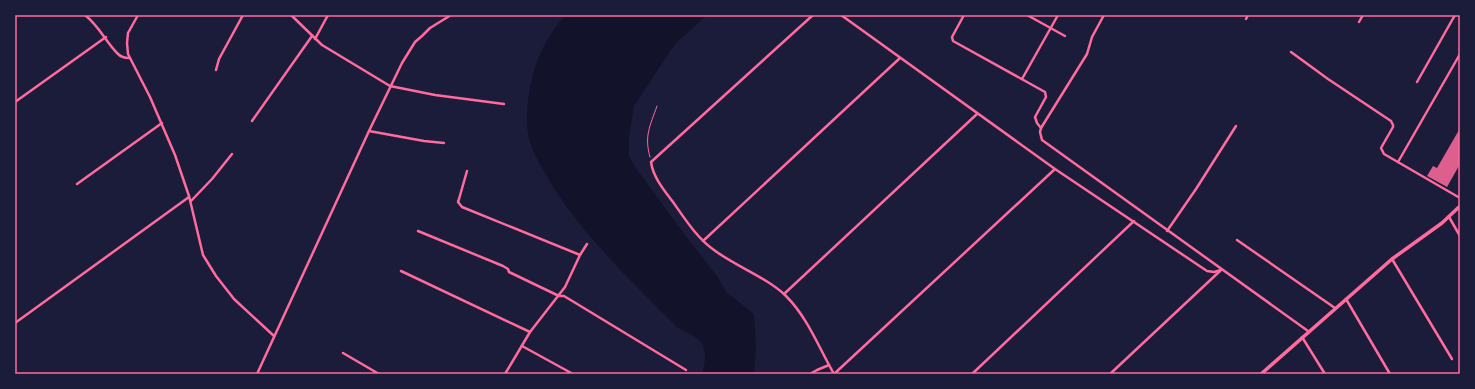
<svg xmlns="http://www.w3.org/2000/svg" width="1475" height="389" font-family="Quicksand,sans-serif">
	<rect width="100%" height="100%" fill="#1b1b3a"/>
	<!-- water -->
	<path fill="#12122b" d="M566,15H707L675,44L634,106L629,137V156L635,167L688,239L717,276L726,292L754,314L756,348L754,374H702C710,346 703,339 678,328C633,283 581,234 549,180C542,168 534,155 530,142C524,123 528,94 533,75C538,54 550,31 566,15Z"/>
	<!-- building -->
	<path fill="#dd5f8e" d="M1459,130L1460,164L1447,187L1427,176L1433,166L1437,168Z"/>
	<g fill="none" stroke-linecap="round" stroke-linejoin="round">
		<!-- path -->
		<path stroke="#ff6b9d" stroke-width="1" d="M650,157C644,136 650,126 657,106"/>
		<!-- minor -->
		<g stroke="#ff6b9d" stroke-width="2.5">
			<path d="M85,15C99,26 106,42 118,54C121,57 125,58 129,58"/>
			<path d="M138,15L128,33L127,43L128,54L150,97L175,155L189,196L203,255L216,276L234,299L274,336"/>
			<path d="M291,15L322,45L390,86L435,95L504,104"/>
			<path d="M813,15L651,162C653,177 664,190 673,202C685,219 697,238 714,250C735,266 768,278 786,296C808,318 819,348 834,374"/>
			<path d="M841,15L1055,169L1207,271L1214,272L1221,270"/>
			<path d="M964,15L952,37L953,41L1045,92L1046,97L1035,117L1037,123L1041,128"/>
			<path d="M1027,15L1065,36"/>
			<path d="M1104,15L1092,37L1087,54L1041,128L1040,132L1042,140L1308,331"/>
			<path d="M1246,19L1248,15"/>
			<path d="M1359,22L1363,15"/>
			<path d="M315,39L328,15"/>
			<path d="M1291,52L1328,79L1391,121L1393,125V127L1381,148L1384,154L1460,198"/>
			<path d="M216,70L219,59L243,15"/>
			<path d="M1022,79L1058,15"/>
			<path d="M1417,82L1455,15"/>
			<path d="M15,102L106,37"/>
			<path d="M252,121L312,36"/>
			<path d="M369,131L424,141L444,143"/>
			<path d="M1398,162L1460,54"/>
			<path d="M467,171L459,199L458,202L462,207L580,255"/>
			<path d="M77,184L162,123"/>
			<path d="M191,201L212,179L232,154"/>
			<path d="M1449,217L1460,236"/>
			<path d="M418,231L503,266L508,269L509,272L559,296H564L686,370"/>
			<path d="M1167,231L1196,189L1236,126"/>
			<path d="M1237,240L1335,308"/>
			<path d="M703,241L900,58"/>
			<path d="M1392,259L1452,359"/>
			<path d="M401,271L530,332"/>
			<path d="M784,294L977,114"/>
			<path d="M1346,299L1390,374"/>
			<path d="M15,323L189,197"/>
			<path d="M1302,337L1325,374"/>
			<path d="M522,346L573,374"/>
			<path d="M343,353L379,374"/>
			<path d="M257,374L369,131L402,63L415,42L422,36L430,28L451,15"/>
			<path d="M505,374L530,332L565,287L580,255L587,244"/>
			<path d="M810,374L817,370L829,365"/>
			<path d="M834,374L1055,169"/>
			<path d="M972,374L1134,221"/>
			<path d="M1110,374L1220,271"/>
		</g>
		<!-- secondary -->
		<path stroke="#ff6b9d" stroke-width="3.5" d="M1261,374L1392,259L1442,223L1460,206"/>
	</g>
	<!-- border -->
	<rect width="1475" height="389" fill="none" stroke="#1b1b3a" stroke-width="32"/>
	<rect x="16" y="16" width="1443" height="357" fill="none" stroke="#ff6b9d" stroke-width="1.5"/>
</svg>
